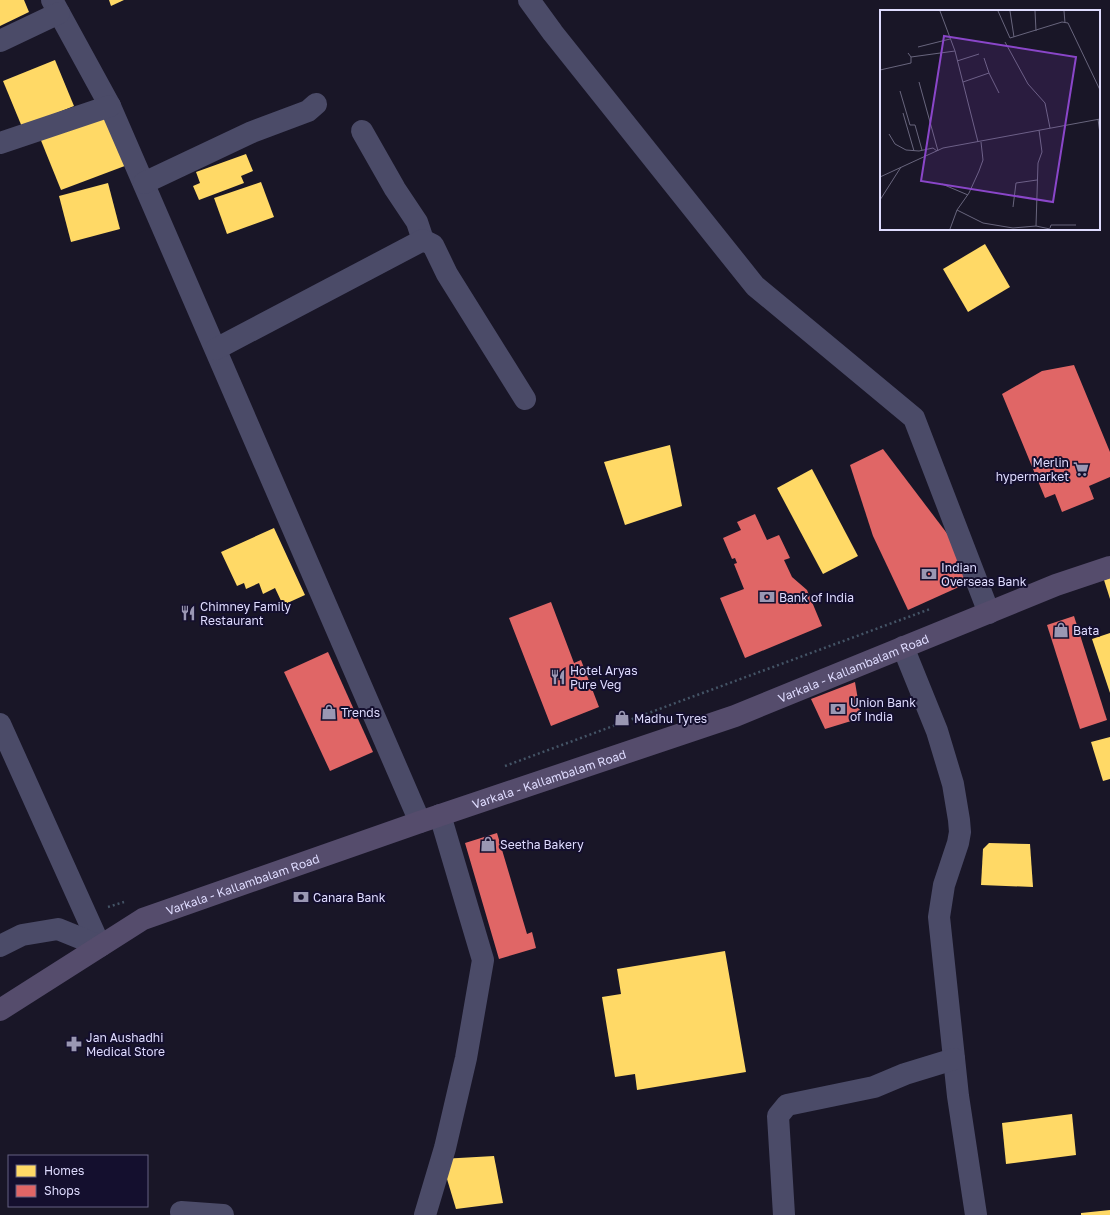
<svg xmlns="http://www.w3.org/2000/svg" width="1110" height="1215" font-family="'Golos Text',sans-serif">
	<rect width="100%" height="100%" fill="#191627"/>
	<!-- homes -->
	<g fill="#ffd966">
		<path d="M0,0H24L29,12L0,26Z"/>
		<path d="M109,0H124L111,6Z"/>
		<path d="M55,60L74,106L22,127L3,81Z"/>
		<path d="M108,113L130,164L61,190L40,138Z"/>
		<path d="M246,154L253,171L241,176L244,183L199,200L193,186L200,183L196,172Z"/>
		<path d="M261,182L274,217L227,234L214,198Z"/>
		<path d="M108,183L120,229L71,242L59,196Z"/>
		<path d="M985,244L1010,287L968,312L943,269Z"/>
		<path d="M670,445L682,506L625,525L604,462Z"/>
		<path d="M812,469L858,556L823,574L777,488Z"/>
		<path d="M274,528L305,595L283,605L275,588L263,594L259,583L246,589L244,583L237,586L221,552Z"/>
		<path d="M1110,578V599L1104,580Z"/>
		<path d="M1110,633V693L1092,639Z"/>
		<path d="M1110,737V779L1103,781L1091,742Z"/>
		<path d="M989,843L1030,844L1033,887L981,885L983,849Z"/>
		<path d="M725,951L746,1072L637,1090L635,1074L615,1077L602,997L621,994L617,969Z"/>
		<path d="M1072,1114L1076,1155L1006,1164L1002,1123Z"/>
		<path d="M494,1156L503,1203L456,1209L441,1159Z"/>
		<path d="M1110,1210V1215H1081V1213Z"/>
	</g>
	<!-- shops -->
	<g fill="#e06666">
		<path d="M1074,365L1110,452V477L1089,486L1094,499L1062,512L1055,494L1045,498L1002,394L1042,371Z"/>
		<path d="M883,449L952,540L970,582L908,610L873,536L850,465Z"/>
		<path d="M755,514L767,540L779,535L790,558L784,560L792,577L807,590L822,626L745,658L720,598L744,589L734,564L737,563L735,558L732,559L723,538L741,530L737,522Z"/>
		<path d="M551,602L574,663L581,660L599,707L551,726L509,618Z"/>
		<path d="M1074,616L1107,720L1080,729L1047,625Z"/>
		<path d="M328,652L373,752L330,771L284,672Z"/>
		<path d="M855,682L861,718L825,729L811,699Z"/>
		<path d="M497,833L527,934L532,932L536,948L499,959L465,843Z"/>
	</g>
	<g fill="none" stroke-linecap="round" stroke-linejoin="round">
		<!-- path -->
		<g stroke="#445466" stroke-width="2.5" stroke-dasharray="2 3" stroke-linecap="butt">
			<path d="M505,766L930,609"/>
			<path d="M108,907L124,902"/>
		</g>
		<!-- minor -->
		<g stroke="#4b4b68" stroke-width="22">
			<path d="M52,0L110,106L420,822"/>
			<path d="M529,0L553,33L755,286L914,418L989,613"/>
			<path d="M0,41L59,13"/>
			<path d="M362,131L395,189L417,222L423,240"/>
			<path d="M0,143L110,106"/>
			<path d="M144,183L252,132L308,111L316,104"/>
			<path d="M216,349L423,240L433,245L447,274L525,399"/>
			<path d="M903,647L937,731L953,784L959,820L960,832L958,843L944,885L939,917L958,1096L976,1215"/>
			<path d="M0,724L100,946"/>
			<path d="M0,946L22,935L58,929L100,946"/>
			<path d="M181,1212L223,1215"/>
			<path d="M425,1215L445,1148L466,1058L483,960L440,815"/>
			<path d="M784,1215L778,1116L787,1105L874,1087L905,1074L954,1059"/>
		</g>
		<!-- major -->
		<path stroke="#554c6c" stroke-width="22" id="s1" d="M0,1010L143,919L420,822L735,716L1056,585L1110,567"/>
	</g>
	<!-- icons -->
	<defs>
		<symbol id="supermarket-bare" viewBox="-9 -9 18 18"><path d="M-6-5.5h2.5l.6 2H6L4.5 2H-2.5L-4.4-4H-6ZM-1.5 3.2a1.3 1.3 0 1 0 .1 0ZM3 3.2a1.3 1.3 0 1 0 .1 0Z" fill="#9a97b3" stroke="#140f2e" stroke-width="2.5" paint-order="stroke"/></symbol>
		<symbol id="bank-bare" viewBox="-9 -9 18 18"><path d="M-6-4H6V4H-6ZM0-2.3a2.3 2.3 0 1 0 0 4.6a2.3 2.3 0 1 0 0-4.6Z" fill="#9a97b3" stroke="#140f2e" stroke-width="2.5" paint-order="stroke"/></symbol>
		<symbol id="restaurant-bare" viewBox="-9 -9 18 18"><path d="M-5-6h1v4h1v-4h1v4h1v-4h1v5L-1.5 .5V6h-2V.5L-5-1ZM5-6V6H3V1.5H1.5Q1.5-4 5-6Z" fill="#9a97b3" stroke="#140f2e" stroke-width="2.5" paint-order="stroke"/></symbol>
		<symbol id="shop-bare" viewBox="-9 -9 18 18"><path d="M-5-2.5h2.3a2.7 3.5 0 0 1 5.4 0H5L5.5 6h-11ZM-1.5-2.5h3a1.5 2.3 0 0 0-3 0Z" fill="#9a97b3" stroke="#140f2e" stroke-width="2.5" paint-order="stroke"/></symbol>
		<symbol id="pharmacy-bare" viewBox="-9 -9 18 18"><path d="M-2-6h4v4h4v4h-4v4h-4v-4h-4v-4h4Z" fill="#9a97b3" stroke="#140f2e" stroke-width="2.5" paint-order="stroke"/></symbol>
	</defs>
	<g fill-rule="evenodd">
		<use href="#supermarket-bare" x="1070" y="458" width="22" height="22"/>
		<use href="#bank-bare" x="918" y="563" width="22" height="22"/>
		<use href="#bank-bare" x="756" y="586" width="22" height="22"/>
		<use href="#restaurant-bare" x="177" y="602" width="22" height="22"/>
		<use href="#shop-bare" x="1050" y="619" width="22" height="22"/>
		<use href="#restaurant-bare" x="547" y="666" width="22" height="22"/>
		<use href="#bank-bare" x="827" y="698" width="22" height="22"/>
		<use href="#shop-bare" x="318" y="701" width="22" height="22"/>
		<use href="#shop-bare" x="611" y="707" width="22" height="22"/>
		<use href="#shop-bare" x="477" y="833" width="22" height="22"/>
		<use href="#bank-bare" x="290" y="886" width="22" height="22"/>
		<use href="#pharmacy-bare" x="63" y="1033" width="22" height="22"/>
	</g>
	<g text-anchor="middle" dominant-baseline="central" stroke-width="4" stroke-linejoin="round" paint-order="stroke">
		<!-- poi labels -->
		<g font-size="12" fill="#dfdcff" stroke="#140f2e" text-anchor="start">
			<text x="1069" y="462" text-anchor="end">Merlin<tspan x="1069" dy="14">hypermarket</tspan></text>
			<text x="941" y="567">Indian<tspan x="941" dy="14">Overseas Bank</tspan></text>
			<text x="779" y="597">Bank of India</text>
			<text x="200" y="606">Chimney Family<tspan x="200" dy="14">Restaurant</tspan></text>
			<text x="1073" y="630">Bata</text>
			<text x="570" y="670">Hotel Aryas<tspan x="570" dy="14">Pure Veg</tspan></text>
			<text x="850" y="702">Union Bank<tspan x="850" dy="14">of India</tspan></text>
			<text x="341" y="712">Trends</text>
			<text x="634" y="718">Madhu Tyres</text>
			<text x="500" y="844">Seetha Bakery</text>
			<text x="313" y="897">Canara Bank</text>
			<text x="86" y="1037">Jan Aushadhi<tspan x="86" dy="14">Medical Store</tspan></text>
		</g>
		<!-- street labels -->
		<g font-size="12" fill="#dfdcff" stroke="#140f2e">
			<text stroke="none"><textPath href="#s1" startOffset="923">Varkala - Kallambalam Road</textPath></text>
			<text stroke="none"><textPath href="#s1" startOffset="599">Varkala - Kallambalam Road</textPath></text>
			<text stroke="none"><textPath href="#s1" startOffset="275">Varkala - Kallambalam Road</textPath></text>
		</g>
	</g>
	<!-- overview -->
	<g transform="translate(880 10)">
		<rect width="220" height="220" fill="#191627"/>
		<path fill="none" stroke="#68657d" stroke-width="1" d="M60,1L75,41L98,132M118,1L130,28L182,12L188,13L220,80M130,1L134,27M155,1L156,21M184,1L185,13M125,32L148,74L165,93L170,118M38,37L70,29M28,43L31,47L75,41M104,48L109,63M77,51L99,44M0,60L31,53V47M39,72L58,141M83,72L109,63L119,83M20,81L30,115H35L42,140M23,103L34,141M218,109L220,124M159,120L162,142L158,153L156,216L170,219M9,124L15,134L26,140L39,141L53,138L57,141M0,167L63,138L220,109M62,174L88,185M0,190L21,157M133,197L136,173L157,170M77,200L103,213L133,218L156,216M170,218L171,215H196M70,219L77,200L89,183L99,161L103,150L101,132"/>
		<path fill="#8a46c9" fill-opacity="0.15" stroke="#8a46c9" stroke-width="2" d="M64,26L196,47L173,192L41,171Z"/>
		<rect width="220" height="220" fill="none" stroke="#dfdcff" stroke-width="2"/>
	</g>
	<!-- legend -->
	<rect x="8" y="1155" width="140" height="52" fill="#140f2e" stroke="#656182"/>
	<rect x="16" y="1165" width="20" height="12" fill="#ffd966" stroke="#656182"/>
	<text x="44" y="1175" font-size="12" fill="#dfdcff">Homes</text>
	<rect x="16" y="1185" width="20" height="12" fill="#e06666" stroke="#656182"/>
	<text x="44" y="1195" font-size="12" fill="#dfdcff">Shops</text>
</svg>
